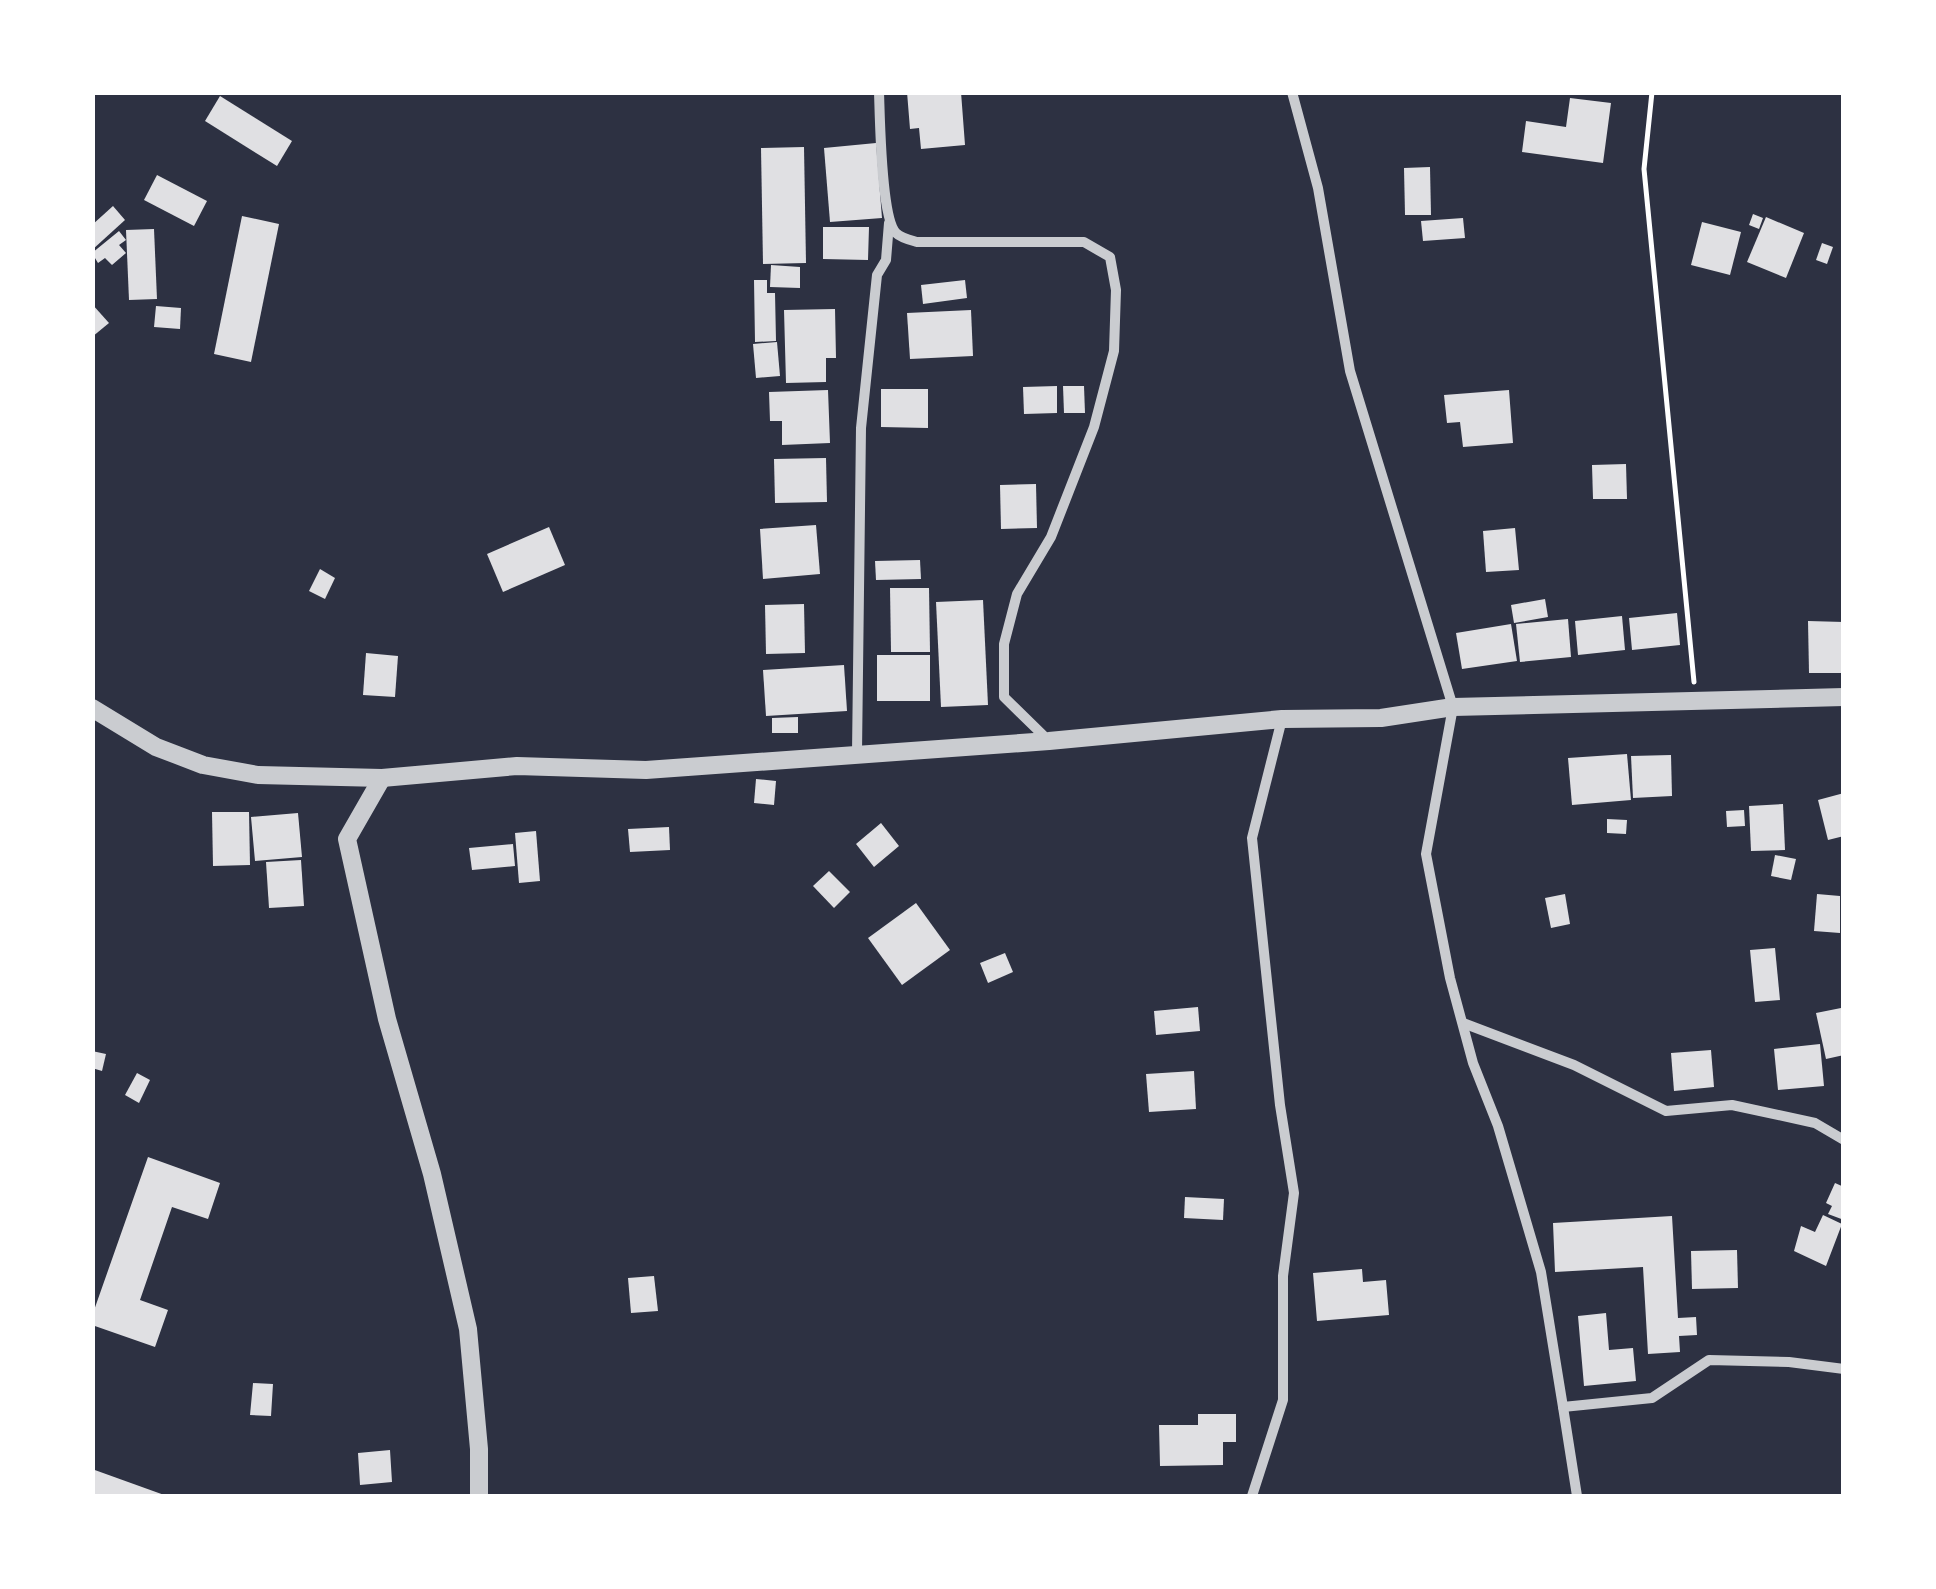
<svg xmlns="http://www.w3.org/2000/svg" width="1936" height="1589" font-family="Rubik,sans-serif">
	<rect width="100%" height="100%" fill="#2d3142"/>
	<!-- building -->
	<g fill="#e0e0e3">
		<path d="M907,92H961L965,145L921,149L919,128L910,129Z"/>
		<path d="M220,96L292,141L277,166L205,121Z"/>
		<path d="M1570,98L1611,103L1603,163L1522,152L1526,121L1566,127Z"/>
		<path d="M876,143L882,218L830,222L824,148Z"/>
		<path d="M804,147L806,263L763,264L761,148Z"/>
		<path d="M1430,167L1431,215H1405L1404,168Z"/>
		<path d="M157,175L207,201L194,226L144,200Z"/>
		<path d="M113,206L125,220L92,250V225Z"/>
		<path d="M1753,214L1763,218L1759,229L1749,225Z"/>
		<path d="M242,216L279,224L251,362L214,354Z"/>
		<path d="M1766,217L1804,233L1786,278L1747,262Z"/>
		<path d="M1463,218L1465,238L1423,241L1421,221Z"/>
		<path d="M1702,222L1741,232L1730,275L1691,265Z"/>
		<path d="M823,227H869L868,260L823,259Z"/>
		<path d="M154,229L157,299L129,300L126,230Z"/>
		<path d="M119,231L126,240L119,245L126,253L112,265L105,258L98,263L92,253Z"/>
		<path d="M1822,243L1833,247L1827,264L1816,260Z"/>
		<path d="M771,265L800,267V288L770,287Z"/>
		<path d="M754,280H767V293H775L776,341L755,342Z"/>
		<path d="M965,280L967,298L923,304L921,285Z"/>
		<path d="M92,304L109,323L92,337Z"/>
		<path d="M156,306L181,308L180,329L154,327Z"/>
		<path d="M835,309L836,358H826V382L786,383L784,310Z"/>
		<path d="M971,310L973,356L910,359L907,313Z"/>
		<path d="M777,342L780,376L756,378L753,344Z"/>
		<path d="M1057,386V413L1024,414L1023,387Z"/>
		<path d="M1063,386H1084L1085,413H1064Z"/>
		<path d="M881,389H928V428L881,427Z"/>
		<path d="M828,390L830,443L782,445V421H770L769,392Z"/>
		<path d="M1509,390L1513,443L1463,447L1460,422L1447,423L1444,395Z"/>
		<path d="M826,458L827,502L775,503L774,459Z"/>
		<path d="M1626,464L1627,499H1593L1592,465Z"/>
		<path d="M1036,484L1037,528L1001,529L1000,485Z"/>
		<path d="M816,525L820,574L763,579L760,529Z"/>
		<path d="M549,527L565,565L503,592L487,554Z"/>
		<path d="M1515,528L1519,570L1486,572L1483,531Z"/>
		<path d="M920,560L921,579L876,580L875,561Z"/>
		<path d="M320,569L335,578L325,599L309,591Z"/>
		<path d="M890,588H929L930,652H891Z"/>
		<path d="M1545,599L1548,617L1514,623L1511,605Z"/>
		<path d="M983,600L988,705L941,707L936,602Z"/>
		<path d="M804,604L805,653L766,654L765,605Z"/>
		<path d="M1677,613L1680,645L1632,650L1629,618Z"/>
		<path d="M1622,616L1625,650L1578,655L1575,621Z"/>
		<path d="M1568,619L1571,657L1520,662L1516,624Z"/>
		<path d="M1808,621L1844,622V673H1809Z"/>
		<path d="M1511,624L1517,661L1462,669L1456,633Z"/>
		<path d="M366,653L398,656L395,697L363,695Z"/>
		<rect x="877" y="655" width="53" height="46"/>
		<path d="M844,665L847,711L766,716L763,670Z"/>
		<path d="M798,717V733H772V718Z"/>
		<path d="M1627,754L1631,800L1572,805L1568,758Z"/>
		<path d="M1671,755L1672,796L1633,798L1631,756Z"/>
		<path d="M756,779L776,781L774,805L754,803Z"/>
		<path d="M1844,793V836L1828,840L1818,800Z"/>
		<path d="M1783,804L1785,850L1751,851L1749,806Z"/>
		<path d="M1744,810L1745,826L1727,827L1726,811Z"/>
		<path d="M212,812H249L250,865L213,866Z"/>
		<path d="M298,813L302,857L255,861L251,817Z"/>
		<path d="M1607,819L1627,820L1626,834L1607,833Z"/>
		<path d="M881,823L899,846L874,867L856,844Z"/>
		<path d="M669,827L670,850L630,852L628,829Z"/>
		<path d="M536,831L540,881L519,883L515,833Z"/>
		<path d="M513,844L515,866L472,870L469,848Z"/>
		<path d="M1775,855L1796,859L1791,880L1771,876Z"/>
		<path d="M301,860L304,906L269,908L266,862Z"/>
		<path d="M829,871L850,892L834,908L813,886Z"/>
		<path d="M1565,894L1570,924L1551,928L1545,898Z"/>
		<path d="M1817,894L1840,896V933L1814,931Z"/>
		<path d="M916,903L950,950L902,985L868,938Z"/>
		<path d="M1775,948L1780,1000L1755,1002L1750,950Z"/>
		<path d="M1005,953L1013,972L988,983L980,963Z"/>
		<path d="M1198,1007L1200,1031L1156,1035L1154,1011Z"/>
		<path d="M1841,1008L1844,1055L1826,1059L1816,1013Z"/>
		<path d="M1820,1044L1824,1086L1778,1090L1774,1049Z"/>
		<path d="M1711,1050L1714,1087L1674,1091L1671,1053Z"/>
		<path d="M92,1051L106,1054L102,1071L92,1068Z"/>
		<path d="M1194,1071L1196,1109L1149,1112L1146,1074Z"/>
		<path d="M137,1073L150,1080L139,1103L125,1095Z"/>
		<path d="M148,1157L220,1183L208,1219L172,1207L140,1300L168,1310L155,1347L92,1325V1316Z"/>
		<path d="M1835,1183L1844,1187V1220L1828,1214L1832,1206L1826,1203Z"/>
		<path d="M1185,1197L1224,1199L1223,1220L1184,1218Z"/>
		<path d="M1823,1215L1842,1224L1826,1266L1794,1251L1801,1226L1815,1232Z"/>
		<path d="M1672,1216L1678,1318L1696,1317L1697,1335L1679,1336L1680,1352L1648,1354L1643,1267L1555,1272L1553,1223Z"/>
		<path d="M1737,1250L1738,1288L1692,1289L1691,1251Z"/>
		<path d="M1362,1269L1363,1282L1386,1280L1389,1315L1317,1321L1313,1273Z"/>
		<path d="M654,1276L658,1311L631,1313L628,1278Z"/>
		<path d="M1606,1313L1609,1350L1633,1348L1636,1381L1584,1386L1578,1316Z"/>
		<path d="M253,1383L273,1384L271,1416L250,1415Z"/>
		<path d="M1198,1414H1236V1442H1223V1465L1160,1466L1159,1425H1198Z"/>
		<path d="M390,1450L392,1482L360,1485L358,1453Z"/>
		<path d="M92,1469L167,1496H92Z"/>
	</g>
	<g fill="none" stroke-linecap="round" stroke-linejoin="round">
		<!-- path -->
		<path stroke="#fff" stroke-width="5" d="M1652,92L1644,169L1694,682"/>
		<!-- minor -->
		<g stroke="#caccd0" stroke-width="10">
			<path d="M879,92C880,118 881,218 896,233C901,238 910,240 917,242H1084L1110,257L1116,290L1114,351L1094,427L1051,537L1017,594L1004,644V697L1048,740"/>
			<path d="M1292,92L1318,188L1350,371L1453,707L1426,854L1450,978L1473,1063L1498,1126L1541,1272L1563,1407L1652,1398L1709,1360L1789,1362L1844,1369"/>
			<path d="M857,753L861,428L877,275L886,260L889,223"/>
			<path d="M1463,1023L1574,1065L1666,1111L1732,1105L1815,1123L1844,1140"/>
			<path d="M1563,1407L1577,1496"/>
			<path d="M1252,1496L1283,1400V1276L1294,1193L1280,1105L1252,838L1282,719"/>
		</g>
		<!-- tertiary -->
		<g stroke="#caccd0" stroke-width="18">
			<path d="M92,708L156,747L203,765L258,775L382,778L517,766L646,770L1049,741L1282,719L1381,718L1453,707L1844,697"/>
			<path d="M382,778L347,839L387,1019L432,1174L468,1329L479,1449V1496"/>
		</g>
	</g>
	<!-- border -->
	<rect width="1936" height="1589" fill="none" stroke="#ffffff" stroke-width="190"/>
</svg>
